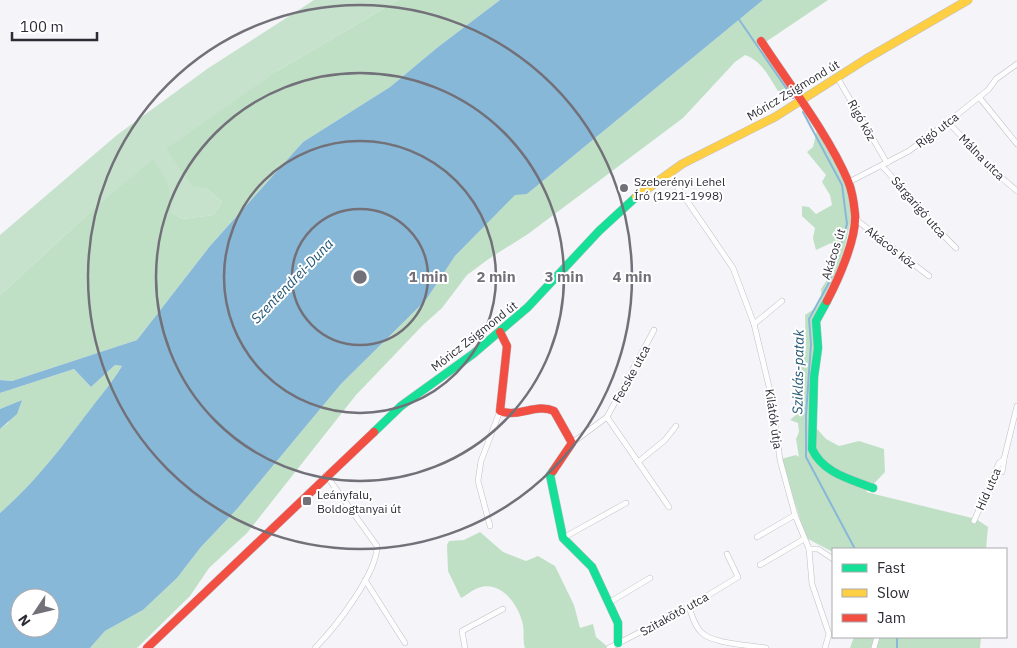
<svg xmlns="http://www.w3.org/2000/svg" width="1017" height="648" font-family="'IBM Plex Sans',sans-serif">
	<rect width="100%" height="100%" fill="#f4f4f9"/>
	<!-- green -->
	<path fill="#c6e2cc" d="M314,0H398L277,71L192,185L207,189L222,202L213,215L183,219L172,213L169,202L89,213L0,295V235L117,135L207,69Z"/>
	<!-- forest -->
	<g fill="#c0e0c6">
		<path d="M398,0H500L438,47L390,87L303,142L210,246L137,340L12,381L0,380V295L89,213L153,159L168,183L172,213L183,219L213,215L222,202L207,189L192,186L166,149L277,71Z"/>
		<path d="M763,0H828L757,48L765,51L794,95L790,97L782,91H778C769,77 762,61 745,55L735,62L683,118L528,234L490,258L467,275L442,308L423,325L356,395L247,533L209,568L190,596L137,648H90L105,631L143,610L177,578L201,547L237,509L341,384L426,300L455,256L515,194H527Z"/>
		<path d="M817,130L846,184L852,214L845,247L831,289L815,316L816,349L810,421L826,439L839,446L859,441L884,449L885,472L866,492L976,519L988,527L986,549H833V552L806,538L781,459L796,455L799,457L796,439L799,432L798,423L790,420L796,415L798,407L795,395V376L806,349L805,315C817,307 823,304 821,289L827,280L832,266L830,252L834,247L831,243L816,250L813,238L815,228L802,216V206L809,207L816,214L832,205L830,195L822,182L826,175L807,152L813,147Z"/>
		<path d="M115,365L122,366C109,386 94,405 79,424C54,457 32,486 0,513V429L8,423L22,400L0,409V393L74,369L91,387Z"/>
		<path d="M480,532L503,552L526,561L538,556L555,566L574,605L580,628L593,624L596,637L609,648H525C522,639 525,630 522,621C517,603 500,580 478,588C472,590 467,595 461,598L448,571L447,545L449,541L464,540Z"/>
		<path d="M854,637H981L980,648H850Z"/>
	</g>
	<!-- water -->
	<g fill="#88b8d7" fill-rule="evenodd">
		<path d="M500,0H763L527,194L515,195L455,256L426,300L341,384L237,509L201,547L177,578L143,610L105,631L90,648H0V513C31,486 54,457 79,424C93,405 109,387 122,366L115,365L91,387L74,369L0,393V380L12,381L137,340L210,246L303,142L390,87L438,47ZM20,598H50V628H20Z"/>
		<path d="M22,400L17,414L0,429V409Z"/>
	</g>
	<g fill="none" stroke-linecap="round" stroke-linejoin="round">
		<!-- stream -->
		<g stroke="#88b8d7" stroke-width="2">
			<path d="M738,18L793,98"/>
			<path d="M803,112L842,185L847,224L830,281L809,319L811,344L806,415V457L855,549"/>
			<path d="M897,637V648"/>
		</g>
		<defs>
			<g id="street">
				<path d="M837,77L887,163"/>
				<path d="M979,97L1017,144"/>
				<path d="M948,122L995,172L1017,191"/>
				<path d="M882,166C908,193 929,222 956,248"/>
				<path d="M668,173L733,268L754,324L772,399L780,460L795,515L809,549L812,584L829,634L825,648"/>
				<path d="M849,182L909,151L948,122L988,90L996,79L1017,64"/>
				<path d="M855,216L859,222L929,276"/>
				<path d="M754,324L782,301"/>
				<path d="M607,417L669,507"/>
				<path d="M572,443L607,417L654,330"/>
				<path d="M638,462L665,440L676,426"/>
				<path d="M1002,472L1004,460"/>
				<path d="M974,521L999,463L1004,459L1017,406"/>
				<path d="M490,526L478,481L481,461L500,411"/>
				<path d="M757,537L795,515"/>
				<path d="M563,538L626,503"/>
				<path d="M809,549H818L833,559"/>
				<path d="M760,565L804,539"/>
				<path d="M365,580L405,643"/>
				<path d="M610,602L650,578"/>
				<path d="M689,607C692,615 694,625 701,632C712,644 750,645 766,648"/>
				<path d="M315,648C335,628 377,574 377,546L326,475"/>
				<path d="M465,648L462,631L503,609"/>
				<path d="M609,648L689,607L738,577L727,554"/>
				<path d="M874,648L877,637"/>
			</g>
			<g id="fast">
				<path d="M827,301L816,321L818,348L814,377L812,449C823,473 850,479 873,488"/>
				<path d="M374,432L401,406L473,354L528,307L599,231L636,197"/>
				<path d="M553,471L550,475L563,538L592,567L618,623V643"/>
			</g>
			<path id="slow" d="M636,197L682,164L775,117L866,59L968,0"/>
			<g id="jam">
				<path d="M761,41C789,84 828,134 848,181C852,190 854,204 855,214C857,238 838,280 827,301"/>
				<path d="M500,332L507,346L500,411C519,418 536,403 554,411L572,443L553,471"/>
				<path d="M147,648L374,432"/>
			</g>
		</defs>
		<!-- street casing -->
		<use href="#street" stroke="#bfbec5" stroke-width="6"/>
		<!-- fast casing -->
		<use href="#fast" stroke="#bfbec5" stroke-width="9"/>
		<!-- slow casing -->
		<use href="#slow" stroke="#bfbec5" stroke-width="9"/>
		<!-- jam casing -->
		<use href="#jam" stroke="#bfbec5" stroke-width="9"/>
		<!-- street -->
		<use href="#street" stroke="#fdfdfe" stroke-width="5"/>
		<!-- fast -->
		<use href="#fast" stroke="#16e098" stroke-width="8"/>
		<!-- slow -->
		<use href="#slow" stroke="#ffcf43" stroke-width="8"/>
		<!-- jam -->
		<use href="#jam" stroke="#f24e42" stroke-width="8"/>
	</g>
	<!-- distance rings -->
	<g fill="none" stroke="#727179" stroke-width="2.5">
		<circle cx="360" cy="277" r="68"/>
		<circle cx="360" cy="277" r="136"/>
		<circle cx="360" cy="277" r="204"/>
		<circle cx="360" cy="277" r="272"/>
	</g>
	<!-- markers -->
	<g fill="#727179" stroke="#fff" stroke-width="2">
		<circle cx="624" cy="188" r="5"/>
		<rect x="302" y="496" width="10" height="10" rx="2.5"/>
	</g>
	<g text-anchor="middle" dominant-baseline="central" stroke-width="4" stroke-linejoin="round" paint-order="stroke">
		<!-- street labels -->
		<g font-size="12" fill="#2c2b34" stroke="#fff">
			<text transform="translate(793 90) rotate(-31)">Móricz Zsigmond út</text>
			<text transform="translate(862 120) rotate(61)">Rigó köz</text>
			<text transform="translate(937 130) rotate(-37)">Rigó utca</text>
			<text transform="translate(982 157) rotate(45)">Málna utca</text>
			<text transform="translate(919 207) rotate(49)">Sárgarigó utca</text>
			<text transform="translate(891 247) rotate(38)">Akácos köz</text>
			<text transform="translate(833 254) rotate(-72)">Akácos út</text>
			<text transform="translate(474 336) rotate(-38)">Móricz Zsigmond út</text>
			<text transform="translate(631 374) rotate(-61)">Fecske utca</text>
			<text transform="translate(774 419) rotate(82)">Kilátók útja</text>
			<text transform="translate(988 489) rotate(-66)">Híd utca</text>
			<text transform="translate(674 614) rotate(-29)">Szitakötő utca</text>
		</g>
		<!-- poi labels -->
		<g font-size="12" fill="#2c2b34" stroke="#fff" text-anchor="start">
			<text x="634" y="181">Szeberényi Lehel<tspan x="634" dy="14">Író (1921-1998)</tspan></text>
			<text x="317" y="494">Leányfalu,<tspan x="317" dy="14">Boldogtanyai út</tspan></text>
		</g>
		<!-- water labels -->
		<g font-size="14" font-style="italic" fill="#235775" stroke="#fff">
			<text transform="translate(292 281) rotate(-46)">Szentendrei-Duna</text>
			<text transform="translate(798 372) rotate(-89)">Sziklás-patak</text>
		</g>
	</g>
	<circle cx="360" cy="277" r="8" fill="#727179" stroke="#fff" stroke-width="2.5"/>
	<g font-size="15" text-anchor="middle" font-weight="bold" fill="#727179" stroke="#fff" stroke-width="4" stroke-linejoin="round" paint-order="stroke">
		<text x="428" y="282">1 min</text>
		<text x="496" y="282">2 min</text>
		<text x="564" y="282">3 min</text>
		<text x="632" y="282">4 min</text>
	</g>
	<!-- legend -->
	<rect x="832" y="548" width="175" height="90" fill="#ffffff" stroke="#abaaae"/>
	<rect x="842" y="564" width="25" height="8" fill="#16e098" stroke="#abaaae"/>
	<text x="877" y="573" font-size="15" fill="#2c2b34">Fast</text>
	<rect x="842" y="589" width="25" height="8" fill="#ffcf43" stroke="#abaaae"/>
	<text x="877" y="598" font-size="15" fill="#2c2b34">Slow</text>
	<rect x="842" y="614" width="25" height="8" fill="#f24e42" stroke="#abaaae"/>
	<text x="877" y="623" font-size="15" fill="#2c2b34">Jam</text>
	<!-- north arrow -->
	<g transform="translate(35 613) rotate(235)"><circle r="24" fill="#ffffff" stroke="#abaaae"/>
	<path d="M0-4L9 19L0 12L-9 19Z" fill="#727179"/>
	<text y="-8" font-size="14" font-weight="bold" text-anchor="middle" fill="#2c2b34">N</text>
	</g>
	<!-- scale -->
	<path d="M12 32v8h85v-8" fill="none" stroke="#2c2b34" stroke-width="2.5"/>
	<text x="20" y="32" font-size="15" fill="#2c2b34" stroke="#ffffff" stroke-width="4" paint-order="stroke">100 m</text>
</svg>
